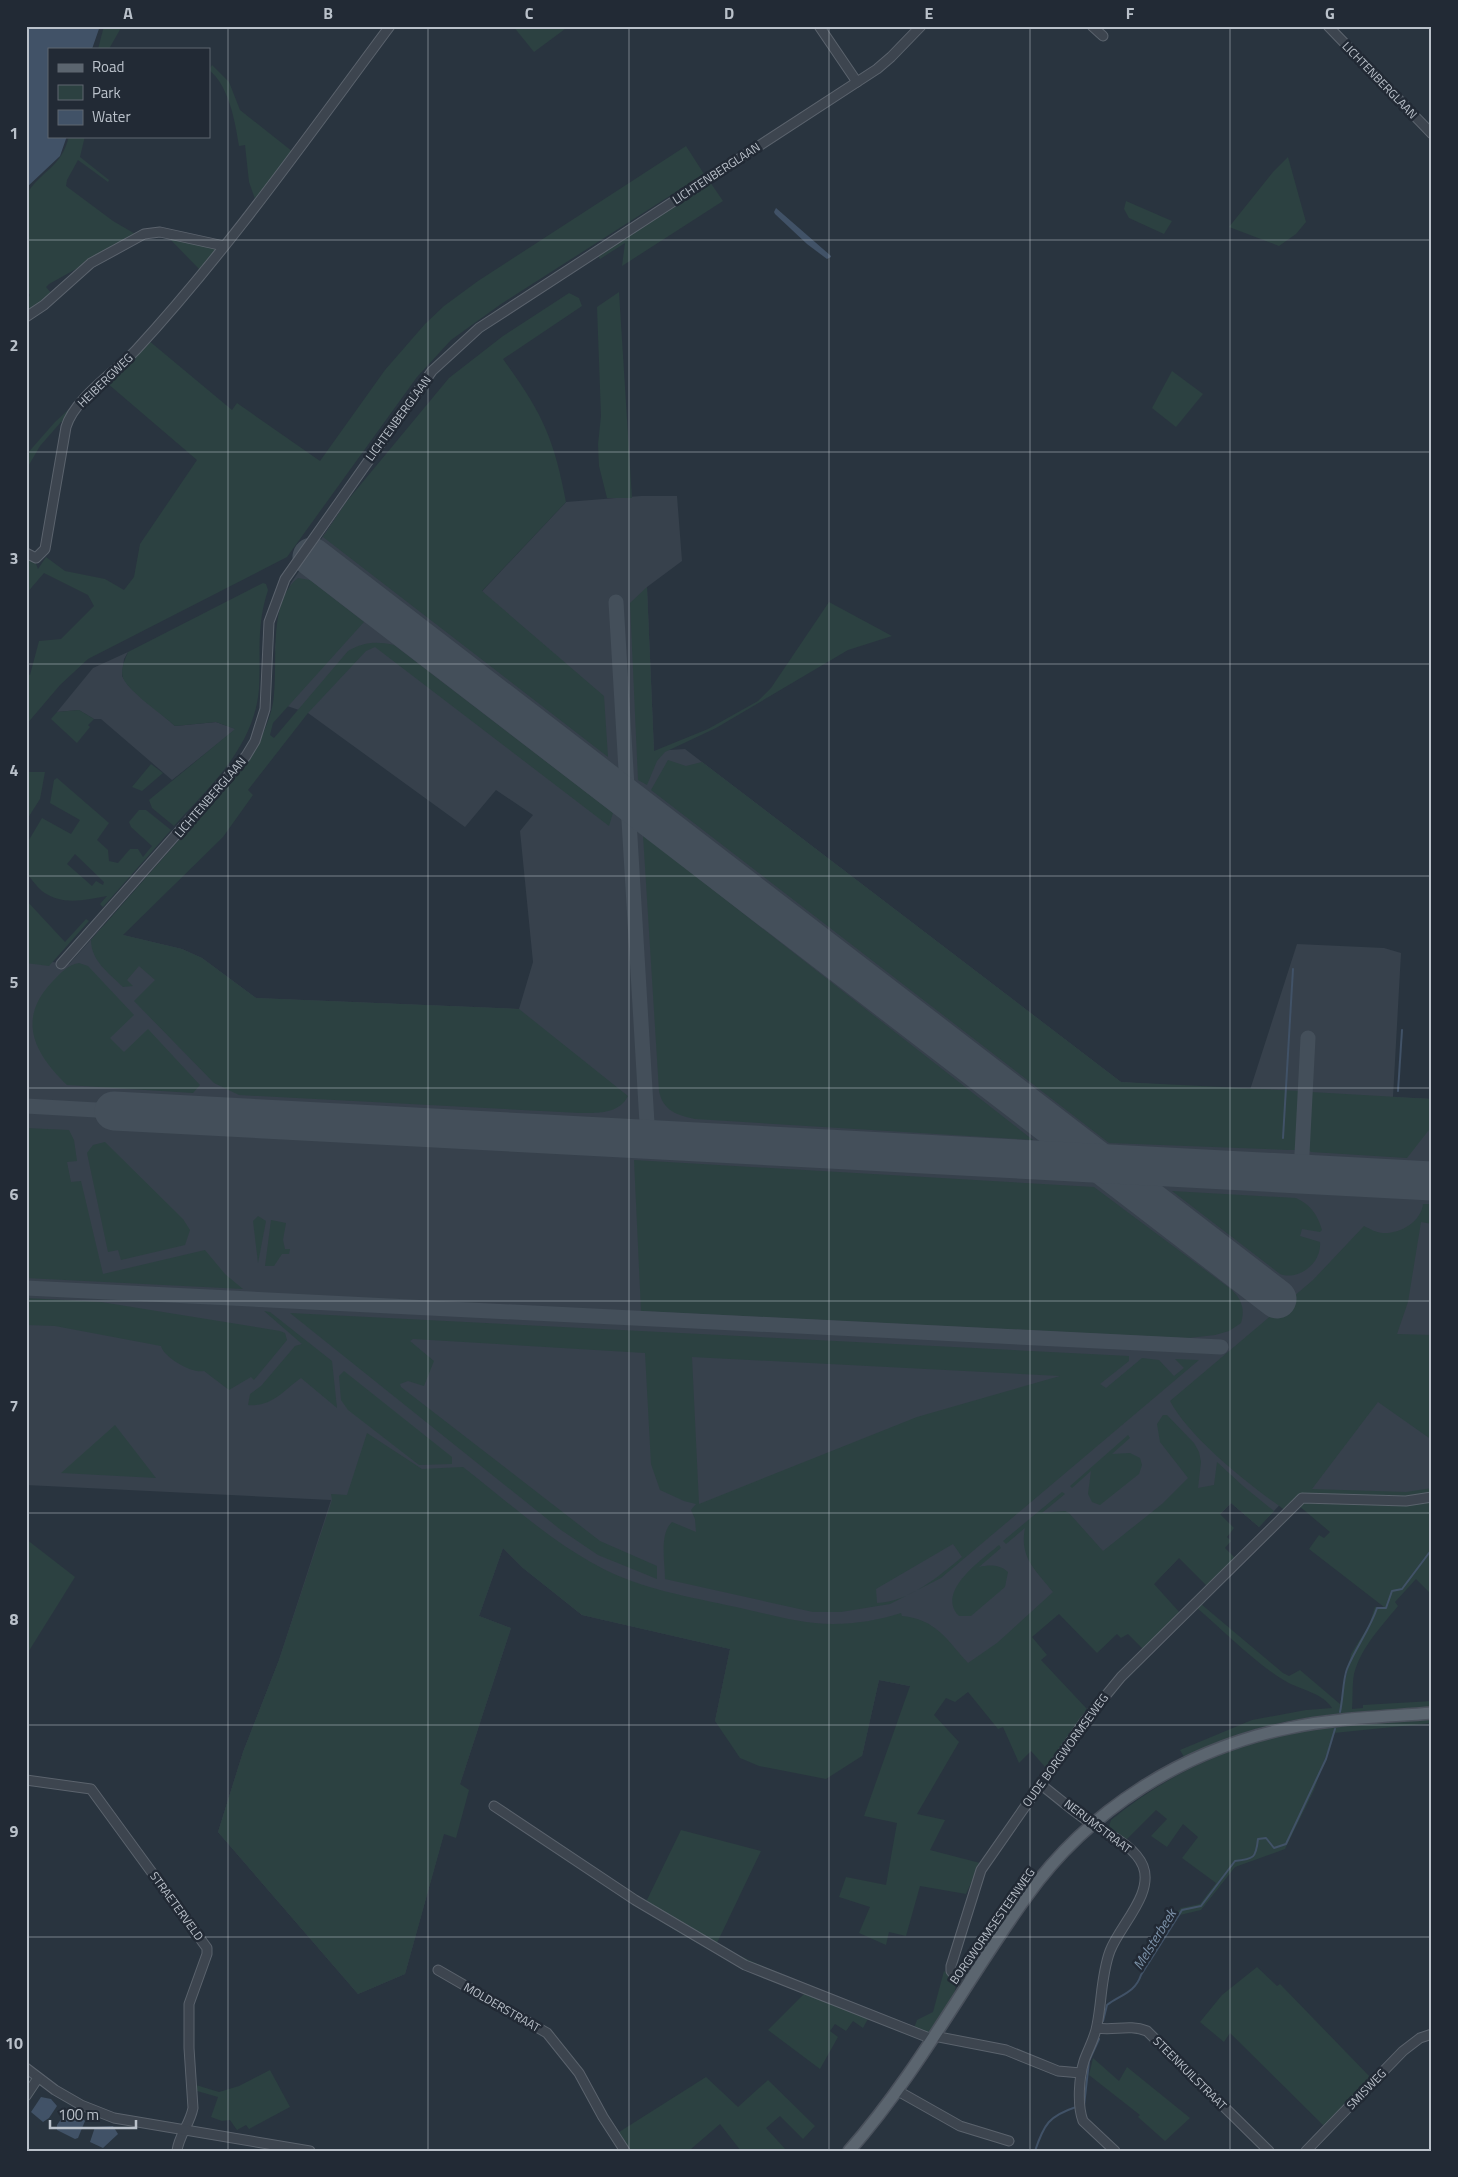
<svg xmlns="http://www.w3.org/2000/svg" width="1458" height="2177" font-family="'Titillium Web',sans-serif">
	<rect width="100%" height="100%" fill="#29343f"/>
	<!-- airport -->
	<g fill="#37414c">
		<path d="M641,496H677L682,561L647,587L654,751L685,749L1121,1082L1250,1090L1297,944L1384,948L1401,953L1393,1097L1432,1099V1493L1288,1496L1259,1527L1231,1503L1150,1588L1124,1558L1024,1643L973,1680L924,1689L879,1680L862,1756L715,1721L730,1649L582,1615L523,1568L503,1548L479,1616L511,1628L444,1833L405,1974L358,1994L218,1832L243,1752L279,1660L331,1500L26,1485V959L69,964L104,925L123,935L182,949L202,958L256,998L519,1009L533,962L520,831L533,815L496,790L465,827L308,713L287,706L275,648L281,607L291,583L347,501L472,602L566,502Z"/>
		<path d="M128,652L124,659L122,676L128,685L175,726L216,722L236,729L172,780L101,719H94L79,710L57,712L93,668Z"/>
	</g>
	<!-- green -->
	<g fill="#2c4141" fill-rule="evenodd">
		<path d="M104,26H122L109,49H98Z"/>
		<path d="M513,26H569L534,52Z"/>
		<path d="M212,65L229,82L240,110L293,152L255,199L249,182L245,145L239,146C235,121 229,86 209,70Z"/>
		<path d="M69,136H85L80,157L109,180L108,182L78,160L67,180L66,186L113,221L137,235L49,284L46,287L51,293L26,313V303L30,295L26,289V195C42,169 61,169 69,136Z"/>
		<path d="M686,146L704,174L501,304L451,340L417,377L287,557L88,659L60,685L26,725V673L30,675L39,641L61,639L94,606L88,595L44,573L26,594L28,575L26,556L35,561L38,569L46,557L65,571L105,579L124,590L134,577L140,544L197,460L107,383L148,340L232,410L237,403L320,461L385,370L425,324L444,306L478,281Z"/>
		<path d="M1288,157L1306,222L1296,234L1279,246L1229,227L1273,172Z"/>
		<path d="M710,182L723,201L622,266L625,243L600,259L598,255Z"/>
		<path d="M1126,201L1172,221L1164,234L1129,218L1124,209Z"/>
		<path d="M166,235L218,247L201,271Z"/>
		<path d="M619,292L632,498H607L599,466L598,444L601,416L597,307Z"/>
		<path d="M569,293L579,298L582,306L503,359C541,411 554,437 566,502L482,591L604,696L608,757L323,537L347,501L449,378L503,336Z"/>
		<path d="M1172,371L1203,394L1176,427L1152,408Z"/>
		<path d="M91,389L64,423L61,422L40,446L26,470V455L55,422Z"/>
		<path d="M298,578L310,580L364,622L273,723L270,735L274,738L348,651C364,642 376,641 394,645L613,813L609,826L375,647L366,651L308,713L248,790L253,795L223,837L123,935L182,949L202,958L256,998L519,1009L628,1096C619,1114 598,1113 580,1113L239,1095L214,1083L134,1001L155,980L139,966L127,980L133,986L123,987C109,973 91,961 91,940L245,765C258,745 272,720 274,695C278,661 268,601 298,578Z"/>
		<path d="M263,583L266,584L268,590C256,627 261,652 259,689C254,747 211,785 174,826L152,808L149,800L235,729L216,722L175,726C162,714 130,693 123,678C120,670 125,659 128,652Z"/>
		<path d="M647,587L654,751L708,729L758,701L771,688L829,602L892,636L848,650L716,728L665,752L657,761L647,785L638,780L630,603Z"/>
		<path d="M79,710L94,719L88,725L90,727L77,743L51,719L57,712Z"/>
		<path d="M668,760L686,766L702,762L1121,1082L1301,1091L1298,1146L1295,1150H1289L1109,1143L651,790Z"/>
		<path d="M151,764L163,773L142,791L132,787Z"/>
		<path d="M26,772H45L40,799L26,821Z"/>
		<path d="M57,778L109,823L97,840L108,850L109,861L118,863L130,849H138L143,857L152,846L131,827L129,822L139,810H146L171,830L103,907L100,904L107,896C86,900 61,906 42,891C36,886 32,879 26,873V845L42,818L71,834L80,820L50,803L54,780ZM75,854L104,882L103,885L96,881L92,886L67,864Z"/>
		<path d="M643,835L1033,1140L695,1119C677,1115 663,1111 659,1091Z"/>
		<path d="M26,900L65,942L86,919L89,921L49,966L26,963Z"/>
		<path d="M79,963L88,966L134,1015L110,1038L124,1052L148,1029L200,1085L193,1093L67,1085C35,1054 16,1020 52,982C61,973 67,965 79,963Z"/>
		<path d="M1311,1092L1432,1099V1126L1407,1158L1311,1152L1307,1149Z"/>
		<path d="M26,1128L69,1130L74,1140L77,1161L67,1162L71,1182L81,1181L103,1274L205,1250L225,1274L243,1289L26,1278Z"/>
		<path d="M105,1142L183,1219L190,1230L185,1245L121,1260L118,1250L108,1252L87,1153L93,1145Z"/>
		<path d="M634,1160L1094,1187L1232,1290C1242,1300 1245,1310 1241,1323L1229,1331L1215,1335L1188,1338L641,1311Z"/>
		<path d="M1172,1191L1296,1198C1311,1205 1317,1214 1322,1230L1320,1232L1302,1229L1300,1236L1320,1242C1322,1263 1299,1281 1280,1274Z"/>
		<path d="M1423,1204H1432V1224L1421,1222L1408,1302L1397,1334L1432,1335V1440L1378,1402L1312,1489L1406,1492L1432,1488V1493L1406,1497L1298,1495L1286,1511C1251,1486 1191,1440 1170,1401L1313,1280L1364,1226C1370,1229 1377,1233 1383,1233C1400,1234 1421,1222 1423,1204Z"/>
		<path d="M258,1216L266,1221L258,1263L253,1221Z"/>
		<path d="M271,1220L286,1223L283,1240L285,1249H290L289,1254H282L274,1266H265Z"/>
		<path d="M26,1298L101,1302L280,1331L285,1333L287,1340L254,1380L251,1377L229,1390L204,1371C193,1374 164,1358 161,1346L55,1326L26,1325Z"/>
		<path d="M264,1311L270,1312L332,1361L337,1408L301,1378C283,1391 272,1407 248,1405L250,1394L261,1386L295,1346L302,1344Z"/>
		<path d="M290,1313L1129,1356V1361L1100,1384L1106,1388L1142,1358L1159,1360L1174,1376L1184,1368L1175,1359L1199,1360L941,1578L890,1604L841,1612H813L665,1579C665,1562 659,1534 672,1522L696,1532L695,1519L691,1510L696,1504L684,1501L660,1490L651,1464L645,1353L413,1339L410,1341L434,1361L424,1386L408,1381L400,1384L401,1387L600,1541L657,1566V1579L598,1555L561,1530ZM692,1357L1060,1376L917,1417L699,1504ZM953,1544L962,1557C939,1576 909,1602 877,1603L876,1589Z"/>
		<path d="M344,1371L452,1457V1464L419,1465L348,1410L341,1400L339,1376Z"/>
		<path d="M1163,1415H1167L1194,1443L1199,1452L1201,1462L1198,1488L1214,1485L1217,1462L1243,1486L1274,1511L1259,1527L1231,1503L1220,1514L1234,1528L1227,1537L1231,1541L1225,1548L1236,1559L1208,1587L1179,1558L1154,1584L1181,1614L1144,1650L1128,1634L1121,1638L1117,1634L1097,1653L1059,1614L1032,1637L1047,1655L1041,1660L1087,1709L1046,1768L1031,1751L1019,1763L1003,1727L998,1729L968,1692L955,1702L946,1698L934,1715L959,1742L917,1814L945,1820L930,1850L980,1863L966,1894L920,1886L906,1936L889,1932L886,1945L859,1933L870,1907L839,1897L846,1877L886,1885L897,1823L864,1816L910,1686L879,1680L862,1756L826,1779L759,1766L740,1758L715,1721L730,1649L582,1615L523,1568L503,1548L479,1616L511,1628L460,1784L469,1790L456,1838L444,1834L405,1974L358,1994L218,1832L243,1752L279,1660L332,1500L331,1494L347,1495L367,1433L422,1469L463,1467C507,1501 549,1540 598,1566C640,1589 690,1597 736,1607C768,1614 800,1624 833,1624C856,1624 879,1620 901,1613L902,1616C936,1619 947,1640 968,1663L997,1643L1053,1592C1036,1570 1019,1558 1025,1528L1006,1544L1003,1541L1062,1492L1065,1494L1042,1513L1065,1511L1069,1513L1103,1551L1162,1504L1188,1478L1160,1442L1157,1424Z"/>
		<path d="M115,1425L156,1478L61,1473Z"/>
		<path d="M1128,1435L1130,1438L1112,1454L1130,1453L1140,1458L1142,1465L1139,1474L1100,1505L1092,1502L1088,1494L1091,1471L1072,1488L1070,1486Z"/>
		<path d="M1432,1499V1595L1416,1579L1395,1602L1398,1606C1381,1627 1361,1647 1354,1674C1352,1685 1353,1698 1352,1709L1363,1708V1705L1432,1701V1707C1373,1711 1313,1712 1256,1729C1232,1736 1208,1747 1184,1757L1180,1750L1252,1720L1306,1710L1332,1708C1323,1693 1301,1690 1287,1682C1258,1666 1223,1630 1197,1608L1201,1604L1283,1673L1289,1676L1300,1670L1340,1704L1351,1654L1369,1625L1375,1607H1384L1309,1549L1319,1535L1324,1538L1330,1532L1298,1505L1301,1502Z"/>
		<path d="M26,1539L75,1577L27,1654L26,1653Z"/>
		<path d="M999,1545L1001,1548L979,1567C989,1565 999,1564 1008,1572L1005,1587L971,1616H959C935,1591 983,1559 999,1545Z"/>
		<path d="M1432,1719V1723L1334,1733L1314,1790L1285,1849L1235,1867L1201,1910L1180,1915L1151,1958L1148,1956L1176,1913L1181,1908L1200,1904L1216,1883L1182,1858L1198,1837L1183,1824L1167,1847L1151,1836L1167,1819L1156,1810L1124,1842L1109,1826L1111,1820C1169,1772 1238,1742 1314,1729C1352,1723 1393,1722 1432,1719Z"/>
		<path d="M681,1830L761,1851L716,1945L870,2015L863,2028L853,2021L846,2031L835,2024L830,2031L838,2037L820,2069L768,2030L806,1992C753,1971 711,1953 662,1922L665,1919L645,1904Z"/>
		<path d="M1257,1967L1277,1986L1280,1984L1373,2080L1326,2128L1230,2033L1224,2042L1200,2022L1222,1995Z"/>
		<path d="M944,1971L957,1981L954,1995L928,2033L914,2028L917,2020L933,2012Z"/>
		<path d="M1093,2058L1119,2081L1127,2067L1190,2118L1165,2141L1138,2117L1140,2115L1089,2075Z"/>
		<path d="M270,2070L290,2107L249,2129L246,2125L237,2130L230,2120L222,2121L211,2117L218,2097L197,2091L196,2085L219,2092L239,2086Z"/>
		<path d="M706,2077L738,2107L768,2080L815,2126L803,2139L780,2116L766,2128L787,2151H741L720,2124L691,2149L693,2151H628L616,2134Z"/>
	</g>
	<!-- water -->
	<g fill="#415267">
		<path d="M26,26H100L92,49H49V136H67L60,156L26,188Z"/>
		<path d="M776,208L831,256V257L827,259L807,244L775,214L774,212Z"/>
		<path d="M41,2097L51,2099L57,2106L49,2118L43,2122L31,2112Z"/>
		<path d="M64,2115H80L85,2121L78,2138L75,2139L57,2130V2125Z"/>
		<path d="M113,2126L118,2134L103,2148L90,2142L95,2127Z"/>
	</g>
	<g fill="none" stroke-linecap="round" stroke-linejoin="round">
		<!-- stream -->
		<g stroke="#415267" stroke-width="2">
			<path d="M1398,1091L1402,1030"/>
			<path d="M1283,1138L1293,969"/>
			<path d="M1340,1712C1343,1699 1343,1679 1347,1669C1356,1647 1370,1629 1377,1608H1386L1392,1591L1402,1589L1432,1549"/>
			<path d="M1103,2021L1107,2005C1120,1995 1135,1993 1141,1975L1182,1910L1201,1906L1235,1861C1254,1859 1256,1858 1258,1839L1266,1838L1274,1848L1286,1844L1326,1759L1335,1729"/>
			<path d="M1084,2106L1089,2061L1099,2039"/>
			<path d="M1035,2151C1044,2124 1049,2116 1076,2107"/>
		</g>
		<!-- taxiway -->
		<g stroke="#444f5a" stroke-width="15">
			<path d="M616,602L648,1140"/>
			<path d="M26,1106L114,1111"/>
			<path d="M1301,1173L1308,1038"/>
			<path d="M26,1288L1221,1347"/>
		</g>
		<!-- runway -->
		<g stroke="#444f5a" stroke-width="39">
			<path d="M312,557L1277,1299"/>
			<path d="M114,1111L1432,1181"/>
		</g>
		<defs>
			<g id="minor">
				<path d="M819,26L857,82"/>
				<path d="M1092,26L1103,36"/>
				<path d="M1328,26L1432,134"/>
				<path d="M26,317L44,305L91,263L144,234L160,232L224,246"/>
				<path d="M26,553L36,558L45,549L66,427C74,399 115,372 136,350C229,249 308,136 390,26"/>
				<path d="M61,964L246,756L255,741L265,709L269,622L285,579L432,371L479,328L877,69L891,57L921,26"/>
				<path d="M26,1780L91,1789L207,1948V1954L189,2004V2048L193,2108C190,2124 179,2135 177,2151"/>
				<path d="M1040,1784C1056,1796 1075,1813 1091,1823C1108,1834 1135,1846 1143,1866C1154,1894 1120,1925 1110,1951C1101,1975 1102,2001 1097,2025C1095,2038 1088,2049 1084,2061C1079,2077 1077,2105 1083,2121L1115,2151"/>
				<path d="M494,1806L635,1900L745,1965L932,2039"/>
				<path d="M438,1970L547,2033L579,2073L603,2117L625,2151"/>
				<path d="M967,1987L951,1971V1966L981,1870L1084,1722L1121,1677L1302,1498L1406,1501L1432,1497"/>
				<path d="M1097,2028C1114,2031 1129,2024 1147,2031L1269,2151"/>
				<path d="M934,2036L1006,2050L1058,2071L1081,2073"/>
				<path d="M26,2068L55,2090L81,2105L114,2118L310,2151"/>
				<path d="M898,2091L960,2126L1009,2141"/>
				<path d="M26,2096L38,2078"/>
				<path d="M1306,2151L1403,2051L1420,2038L1432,2034"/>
			</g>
			<path id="major" d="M849,2151C918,2073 966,1980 1027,1896C1088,1810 1185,1749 1289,1728C1336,1718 1384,1717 1432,1713"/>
		</defs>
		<!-- minor casing -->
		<use href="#minor" stroke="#5b636d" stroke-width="11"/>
		<!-- major casing -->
		<use href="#major" stroke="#4a515c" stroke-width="14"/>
		<!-- minor -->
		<use href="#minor" stroke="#3d454f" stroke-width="9"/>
		<!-- major -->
		<use href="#major" stroke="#5b656f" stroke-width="11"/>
	</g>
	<!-- grid -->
	<path fill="none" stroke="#bac1ca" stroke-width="1" stroke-opacity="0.55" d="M228,26V2151M428,26V2151M629,26V2151M829,26V2151M1030,26V2151M1230,26V2151M26,240H1432M26,452H1432M26,664H1432M26,876H1432M26,1088H1432M26,1301H1432M26,1513H1432M26,1725H1432M26,1937H1432"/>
	<g text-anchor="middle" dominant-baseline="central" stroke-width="5" stroke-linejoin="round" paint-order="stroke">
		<!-- street labels -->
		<g font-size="12" fill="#bac1ca" stroke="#222a35">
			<text transform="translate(1380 80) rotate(46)">LICHTENBERGLAAN</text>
			<text transform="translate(716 173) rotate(-33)">LICHTENBERGLAAN</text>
			<text transform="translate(105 380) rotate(-44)">HEIBERGWEG</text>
			<text transform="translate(398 418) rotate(-54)">LICHTENBERGLAAN</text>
			<text transform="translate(210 797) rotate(-49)">LICHTENBERGLAAN</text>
			<text transform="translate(1065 1750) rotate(-54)">OUDE BORGWORMSEWEG</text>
			<text transform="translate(1098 1826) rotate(37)">NERUMSTRAAT</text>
			<text transform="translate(177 1906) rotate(54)">STRAETERVELD</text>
			<text transform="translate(992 1926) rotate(-55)">BORGWORMSESTEENWEG</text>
			<text transform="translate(502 2007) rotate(30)">MOLDERSTRAAT</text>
			<text transform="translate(1190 2073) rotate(45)">STEENKUILSTRAAT</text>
			<text transform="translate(1366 2089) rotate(-46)">SMISWEG</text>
		</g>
		<!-- water labels -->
		<g font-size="14" font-style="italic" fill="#7d93aa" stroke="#222a35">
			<text transform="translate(1154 1939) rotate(-58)">Melsterbeek</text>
		</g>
	</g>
	<!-- border -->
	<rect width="1458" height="2177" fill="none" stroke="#222a35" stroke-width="55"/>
	<!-- legend -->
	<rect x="48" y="48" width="162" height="90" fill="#222a35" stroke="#5f6671"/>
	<rect x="58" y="64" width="25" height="8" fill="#5b656f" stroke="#5f6671"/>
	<text x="92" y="72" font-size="15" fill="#bac1ca">Road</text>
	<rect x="58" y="85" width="25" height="15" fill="#2c4141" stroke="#5f6671"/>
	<text x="92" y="98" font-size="15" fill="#bac1ca">Park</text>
	<rect x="58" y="110" width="25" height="15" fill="#415267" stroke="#5f6671"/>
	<text x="92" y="122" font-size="15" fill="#bac1ca">Water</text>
	<!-- scale -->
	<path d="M50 2120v8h86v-8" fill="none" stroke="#bac1ca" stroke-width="2.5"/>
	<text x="58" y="2120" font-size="15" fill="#bac1ca" stroke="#222a35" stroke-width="4" paint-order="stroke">100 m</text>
	<rect x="28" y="28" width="1402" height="2122" fill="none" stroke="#bac1ca" stroke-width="2"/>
	<g font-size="16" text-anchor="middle" font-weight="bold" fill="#bac1ca">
		<text x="128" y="19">A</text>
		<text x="328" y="19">B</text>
		<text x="529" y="19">C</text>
		<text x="729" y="19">D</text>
		<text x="929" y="19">E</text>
		<text x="1130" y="19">F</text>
		<text x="1330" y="19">G</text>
		<text x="14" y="139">1</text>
		<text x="14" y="351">2</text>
		<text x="14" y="564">3</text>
		<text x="14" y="776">4</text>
		<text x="14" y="988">5</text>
		<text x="14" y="1200">6</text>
		<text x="14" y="1412">7</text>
		<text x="14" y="1625">8</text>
		<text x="14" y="1837">9</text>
		<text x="14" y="2049">10</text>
	</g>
</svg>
